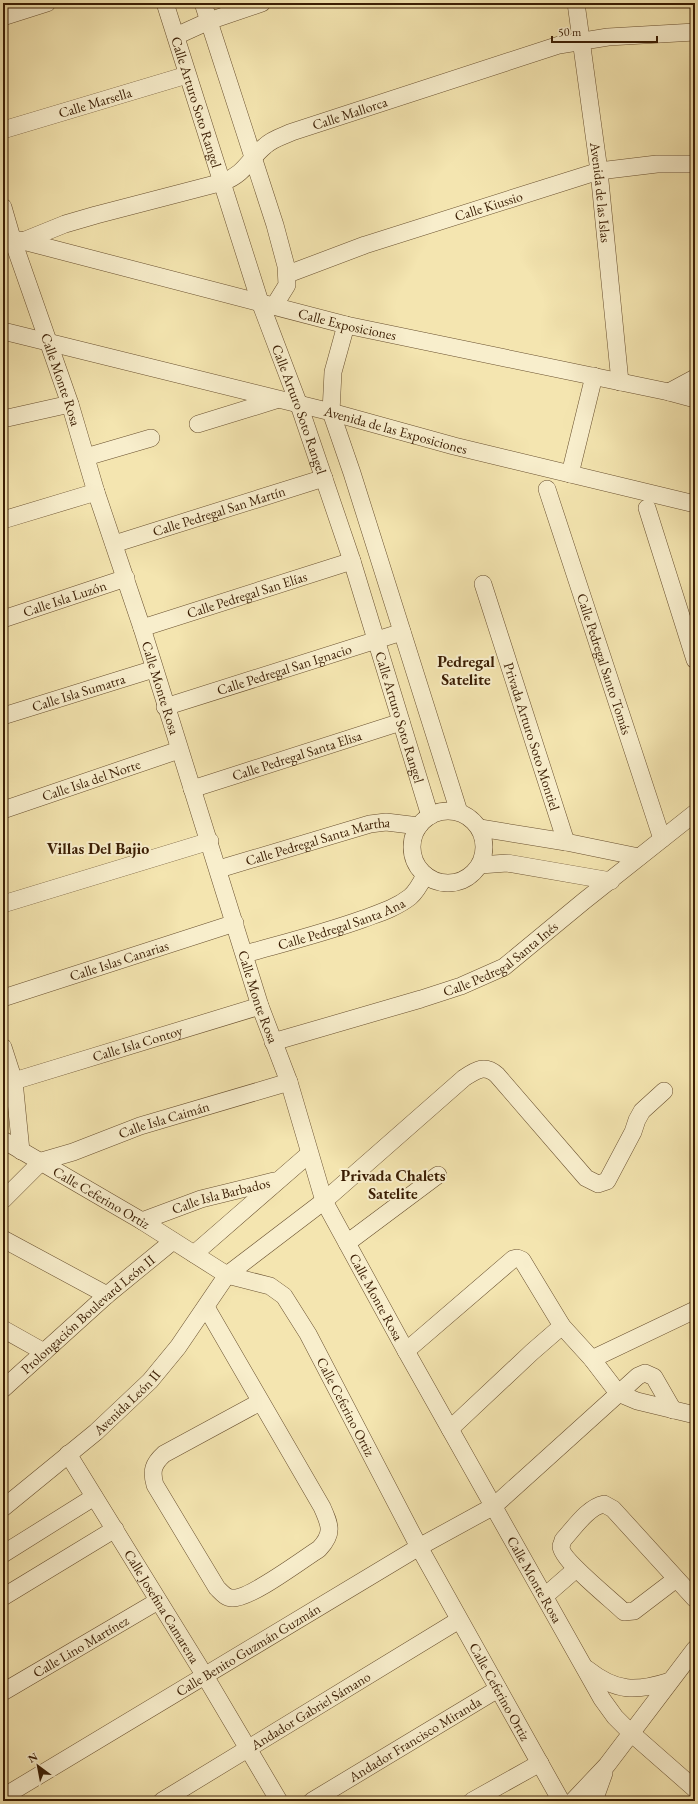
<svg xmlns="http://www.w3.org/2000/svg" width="698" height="1804" font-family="'EB Garamond',serif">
	<rect width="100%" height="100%" fill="#f4e5b0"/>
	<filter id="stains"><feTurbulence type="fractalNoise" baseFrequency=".005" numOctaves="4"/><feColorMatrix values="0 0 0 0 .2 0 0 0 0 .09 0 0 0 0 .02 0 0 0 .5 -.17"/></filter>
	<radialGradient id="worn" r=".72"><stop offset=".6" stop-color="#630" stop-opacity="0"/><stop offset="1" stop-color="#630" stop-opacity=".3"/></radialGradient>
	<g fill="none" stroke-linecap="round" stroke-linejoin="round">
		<defs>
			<g id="minor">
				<path id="s1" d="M165,3L260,302L299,405L352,561L430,816"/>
				<path d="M203,3L275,225L286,266L287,285L274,306"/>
				<path id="s2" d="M576,3L599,171L620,382"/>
				<path d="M3,17L47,3"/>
				<path d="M176,36L209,21L262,3"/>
				<path id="s3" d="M3,130L187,75"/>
				<path id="s4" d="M3,207L12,238L70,404L96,492L142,628L260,1006L289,1082L324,1201L406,1351L602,1699L615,1717L630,1732L695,1789"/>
				<path id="s5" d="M19,240L346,325L669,392L695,399"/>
				<path id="s6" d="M23,241L65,224L96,215L223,182C245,174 249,159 265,146C272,139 283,136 292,132L559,45L608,37L695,32"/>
				<path id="s7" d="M288,274L365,245L599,171L657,164H695"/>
				<path d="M346,325L333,372L331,412L352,473L459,812"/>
				<path id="s8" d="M3,331L331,412L454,446L695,504"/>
				<path d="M669,392L695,378"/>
				<path d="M3,419L70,404"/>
				<path d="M198,424L276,400"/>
				<path d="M86,457L151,438"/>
				<path d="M570,474L594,376"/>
				<path id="s9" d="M547,489L662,839"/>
				<path d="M647,508L695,660"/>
				<path d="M3,520L96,492"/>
				<path id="s10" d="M114,544L324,478"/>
				<path id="s11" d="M483,584L566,842"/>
				<path id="s12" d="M3,619L126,578"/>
				<path id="s13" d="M142,628L352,561"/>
				<path id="s14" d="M165,707L402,632"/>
				<path id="s15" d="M3,716L154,669"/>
				<path id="s16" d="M192,789L401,722"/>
				<path id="s17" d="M3,810L179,750"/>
				<circle cx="448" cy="847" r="36"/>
				<path d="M480,828L566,842L639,857"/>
				<path d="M480,865L507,863L611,881"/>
				<path id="s18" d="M219,869L370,824L386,822L419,826"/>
				<path d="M3,904L210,841"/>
				<path id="s19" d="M245,954C284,943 324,933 363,919C379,913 396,908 410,897C417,891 421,883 425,875"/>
				<path id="s20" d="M3,998L235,923"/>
				<path id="s21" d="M273,1042L421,999L461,986L504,967L584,901L695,813"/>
				<path d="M3,1047L14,1081L21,1151"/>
				<path id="s22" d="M14,1081L260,1006"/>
				<path id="s23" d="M3,1140L142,1221L227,1275L270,1286L284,1296L308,1334L419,1547L561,1801"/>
				<path id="s24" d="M3,1200L42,1161L73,1152L140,1126L289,1082"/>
				<path id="s25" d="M142,1221L201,1199L274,1181"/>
				<path d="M3,1239L107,1295"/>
				<path d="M347,1243L438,1175"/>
				<path d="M194,1254L309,1154"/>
				<path d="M206,1307L322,1507C330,1525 334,1533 319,1549C303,1559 249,1600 232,1598C226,1598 222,1593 217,1588L155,1485C151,1471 153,1464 164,1454L260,1402"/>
				<path d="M3,1329L44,1352"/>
				<path d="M406,1351L513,1259L517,1258L522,1260L562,1326L592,1359L618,1393L637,1401L695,1415"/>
				<path d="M592,1359L695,1310"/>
				<path id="s26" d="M3,1389L107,1295L173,1241"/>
				<path d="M450,1429L532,1352L562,1326"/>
				<path id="s27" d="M68,1454L205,1676L279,1801"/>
				<path id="s28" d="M3,1508L96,1432L150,1381L178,1347L227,1275L324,1201L464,1078C476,1070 485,1064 497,1075L586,1178L598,1184L607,1181L633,1132L637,1120L642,1111L664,1091"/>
				<path d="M3,1554L94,1497"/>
				<path d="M676,1579L634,1611L624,1612C613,1601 560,1559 561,1546C561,1546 563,1541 563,1540C574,1528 588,1507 604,1504L613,1509L695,1599"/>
				<path d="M545,1596L576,1569"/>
				<path d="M3,1597L115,1529"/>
				<path d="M587,1669C616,1692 636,1692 670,1681"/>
				<path id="s29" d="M3,1692L158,1601"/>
				<path id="s30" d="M3,1797L419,1547L494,1506L638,1376L645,1373L654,1377L673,1410"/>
				<path id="s31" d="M162,1801L459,1620"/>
				<path id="s32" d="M312,1801L498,1689"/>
				<path d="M472,1801L540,1763"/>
				<path d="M573,1801L607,1765L695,1649"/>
				<path d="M594,1801L604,1773"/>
			</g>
		</defs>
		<!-- minor casing -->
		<use href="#minor" stroke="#684f2e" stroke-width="18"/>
		<!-- minor -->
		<use href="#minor" stroke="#f8eecc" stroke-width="17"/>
	</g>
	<g text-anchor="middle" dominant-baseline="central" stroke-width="4" stroke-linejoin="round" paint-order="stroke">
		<!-- street labels -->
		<g font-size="14" fill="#3a1d03" stroke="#f8eecc">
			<text stroke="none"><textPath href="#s1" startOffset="104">Calle Arturo Soto Rangel</textPath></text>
			<text stroke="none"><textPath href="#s3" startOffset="96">Calle Marsella</textPath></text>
			<text stroke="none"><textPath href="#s6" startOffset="356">Calle Mallorca</textPath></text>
			<text stroke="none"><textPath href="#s2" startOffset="191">Avenida de las Islas</textPath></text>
			<text stroke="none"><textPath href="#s7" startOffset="212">Calle Kiussio</textPath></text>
			<text stroke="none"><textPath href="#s5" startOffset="339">Calle Exposiciones</textPath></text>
			<text stroke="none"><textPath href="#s4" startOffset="182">Calle Monte Rosa</textPath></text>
			<text stroke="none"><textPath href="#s1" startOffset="428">Calle Arturo Soto Rangel</textPath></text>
			<text stroke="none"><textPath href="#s8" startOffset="405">Avenida de las Exposiciones</textPath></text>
			<text stroke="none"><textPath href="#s10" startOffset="110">Calle Pedregal San Martín</textPath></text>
			<text stroke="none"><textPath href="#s13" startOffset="110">Calle Pedregal San Elías</textPath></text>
			<text stroke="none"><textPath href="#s12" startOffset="65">Calle Isla Luzón</textPath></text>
			<text stroke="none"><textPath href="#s9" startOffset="184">Calle Pedregal Santo Tomás</textPath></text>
			<text stroke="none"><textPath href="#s14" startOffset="125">Calle Pedregal San Ignacio</textPath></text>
			<text stroke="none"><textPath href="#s4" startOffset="506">Calle Monte Rosa</textPath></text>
			<text stroke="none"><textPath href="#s15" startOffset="79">Calle Isla Sumatra</textPath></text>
			<text stroke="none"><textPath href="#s1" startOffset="752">Calle Arturo Soto Rangel</textPath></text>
			<text stroke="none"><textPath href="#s11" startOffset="160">Privada Arturo Soto Montiel</textPath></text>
			<text stroke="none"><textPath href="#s16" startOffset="110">Calle Pedregal Santa Elisa</textPath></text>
			<text stroke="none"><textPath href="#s17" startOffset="93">Calle Isla del Norte</textPath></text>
			<text stroke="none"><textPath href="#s18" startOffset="103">Calle Pedregal Santa Martha</textPath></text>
			<text stroke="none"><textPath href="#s19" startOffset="101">Calle Pedregal Santa Ana</textPath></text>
			<text stroke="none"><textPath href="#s21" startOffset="244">Calle Pedregal Santa Inés</textPath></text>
			<text stroke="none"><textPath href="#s20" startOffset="122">Calle Islas Canarias</textPath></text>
			<text stroke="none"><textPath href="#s4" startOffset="830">Calle Monte Rosa</textPath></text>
			<text stroke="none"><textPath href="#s22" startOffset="129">Calle Isla Contoy</textPath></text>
			<text stroke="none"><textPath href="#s24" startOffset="184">Calle Isla Caimán</textPath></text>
			<text stroke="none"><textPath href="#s25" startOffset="83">Calle Isla Barbados</textPath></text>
			<text stroke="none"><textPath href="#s23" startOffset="114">Calle Ceferino Ortiz</textPath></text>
			<text stroke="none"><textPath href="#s4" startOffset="1154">Calle Monte Rosa</textPath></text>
			<text stroke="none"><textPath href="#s26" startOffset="113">Prolongación Boulevard León II</textPath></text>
			<text stroke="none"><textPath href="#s28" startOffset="163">Avenida León II</textPath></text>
			<text stroke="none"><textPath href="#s23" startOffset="450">Calle Ceferino Ortiz</textPath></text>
			<text stroke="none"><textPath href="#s4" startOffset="1478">Calle Monte Rosa</textPath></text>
			<text stroke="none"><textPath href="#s27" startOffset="179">Calle Josefina Camarena</textPath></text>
			<text stroke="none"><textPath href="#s29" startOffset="90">Calle Lino Martínez</textPath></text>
			<text stroke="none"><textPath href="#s30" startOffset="286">Calle Benito Guzmán Guzmán</textPath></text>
			<text stroke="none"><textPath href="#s23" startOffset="774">Calle Ceferino Ortiz</textPath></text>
			<text stroke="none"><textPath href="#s31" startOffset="174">Andador Gabriel Sámano</textPath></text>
			<text stroke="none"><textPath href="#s32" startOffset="120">Andador Francisco Miranda</textPath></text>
		</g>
		<!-- quarter labels -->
		<g font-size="16" font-weight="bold" fill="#3a1d03" stroke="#f8eecc">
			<text x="466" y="661">Pedregal<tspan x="466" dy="18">Satelite</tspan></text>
			<text x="98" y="848">Villas Del Bajio</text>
			<text x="393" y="1175">Privada Chalets<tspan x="393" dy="18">Satelite</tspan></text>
		</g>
	</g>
	<!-- margin -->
	<rect width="698" height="1804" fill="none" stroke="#f4e5b0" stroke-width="16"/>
	<rect x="4" y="4" width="690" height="1796" fill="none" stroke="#3a1d03" stroke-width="2"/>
	<rect x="8" y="8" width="682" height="1788" fill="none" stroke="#3a1d03"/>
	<!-- north arrow -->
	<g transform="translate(38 1766) rotate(328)" stroke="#f8eecc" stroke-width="3" paint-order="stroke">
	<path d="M0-3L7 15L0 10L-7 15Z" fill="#3a1d03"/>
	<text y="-6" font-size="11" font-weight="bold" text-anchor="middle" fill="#3a1d03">N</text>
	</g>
	<!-- scale -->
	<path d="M552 36v6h105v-6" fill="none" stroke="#3a1d03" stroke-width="2"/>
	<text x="558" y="36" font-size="12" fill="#3a1d03" stroke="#f8eecc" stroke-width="3" paint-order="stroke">50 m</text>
	<rect width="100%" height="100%" filter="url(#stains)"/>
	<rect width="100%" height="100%" fill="url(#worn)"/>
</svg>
